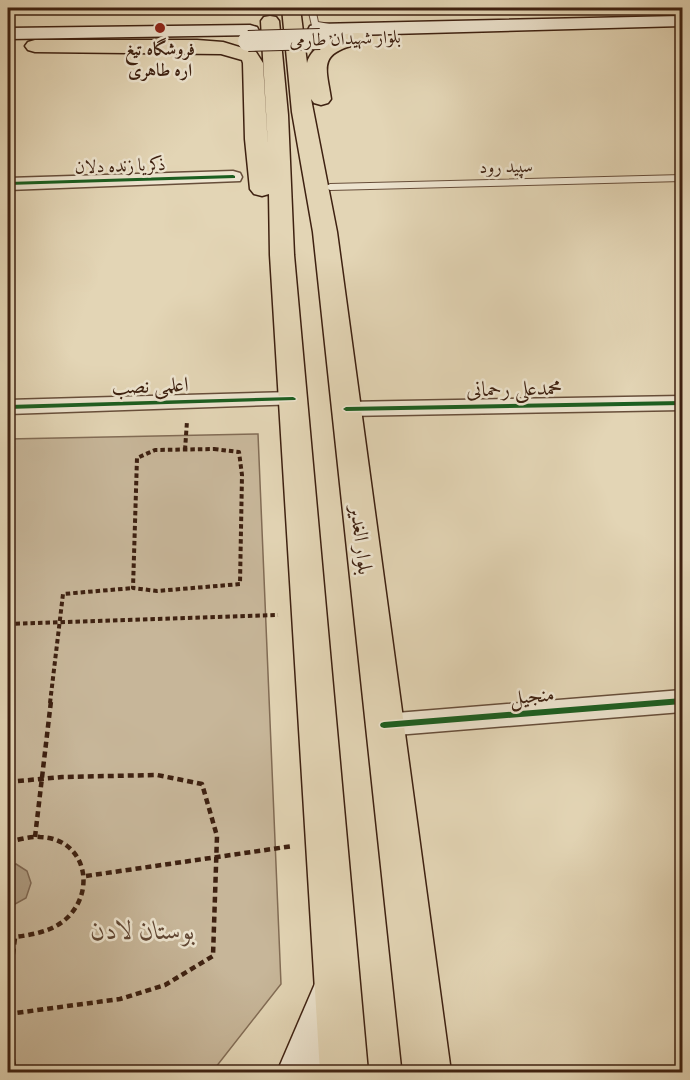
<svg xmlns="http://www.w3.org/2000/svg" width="690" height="1080" font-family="'Gentium Book Plus',Amiri,serif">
	<rect width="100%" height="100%" fill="#e3d5b5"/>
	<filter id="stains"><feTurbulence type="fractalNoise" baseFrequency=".00333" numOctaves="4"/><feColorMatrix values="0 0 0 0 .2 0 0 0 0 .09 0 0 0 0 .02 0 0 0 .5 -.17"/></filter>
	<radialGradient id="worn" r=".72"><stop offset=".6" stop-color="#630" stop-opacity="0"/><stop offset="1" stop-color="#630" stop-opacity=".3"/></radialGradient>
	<!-- green -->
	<path fill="#c7b699" stroke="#826c55" stroke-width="1.5" d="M258,434L281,984L212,1072H8V439Z"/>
	<!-- water -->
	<path fill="#ab987d" stroke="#7f6852" stroke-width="1.5" d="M16,864L27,871L31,883L26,898L8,908V865Z"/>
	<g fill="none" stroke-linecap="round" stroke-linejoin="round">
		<defs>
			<g id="service">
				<path d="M308,8H315L318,22L335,25V29L312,26Z"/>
				<path d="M682,175V181L330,190L325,187L330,184Z"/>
			</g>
			<g id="minor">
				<path d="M233,171L240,173L242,177L240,181L8,190V178Z"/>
				<path d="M293,392L301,394L305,399L301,404L8,414V400Z"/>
				<path d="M682,396V410L346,416L338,414L334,409L338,404L346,402Z"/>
				<path d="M682,690V712L384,736L373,733L368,725L373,717L384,714Z"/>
			</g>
			<g id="secondary">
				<path d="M682,16V26L317,36L310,34L308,30L310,26L317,24Z"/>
				<path d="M250,25L257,27L259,31L257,35L8,39V28Z"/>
				<path d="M333,973L349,979L356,993L338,1046L325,1072H277L317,979Z"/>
			</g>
			<g id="primary">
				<path d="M282,8H300L307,63C312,43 346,29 366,34L368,38C364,44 358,44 351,46C318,55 327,71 331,99L328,103L321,105L314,103L311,99L337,232L451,1072H403L313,232L292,112Z"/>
				<path d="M270,16L276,17L279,21L288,115L294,255L368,1072H320L270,255L269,194L262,196L254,194L250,189L245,139L243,63L242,60L221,54L35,52L28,50L25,46L28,42L35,40H197L223,42L256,52L263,63L268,148L261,21L264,17Z"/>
			</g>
		</defs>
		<!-- service casing -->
		<use href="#service" stroke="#674e3a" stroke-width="2"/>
		<!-- minor casing -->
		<use href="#minor" stroke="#674e3a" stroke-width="3"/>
		<!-- secondary casing -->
		<use href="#secondary" stroke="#3e2111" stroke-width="3"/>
		<!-- primary casing -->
		<use href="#primary" stroke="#3e2111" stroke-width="3"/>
		<!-- path-far1 -->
		<g stroke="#3e2111" stroke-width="4" stroke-dasharray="4.5 3" stroke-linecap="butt">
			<path d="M214,449L239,452L242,475L240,584L157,591L133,588L137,458L155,450Z"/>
			<path d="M185,450L187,421"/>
			<path d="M8,624L278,615"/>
			<path d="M50,703L63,594L133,588"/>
		</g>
		<!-- path -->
		<g stroke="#3e2111" stroke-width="4.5" stroke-dasharray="6 4" stroke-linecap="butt">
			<path d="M8,782L62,777L157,775L202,784L217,836L213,956L165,985L120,999L8,1014"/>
			<path d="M35,837L51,701"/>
			<path d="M8,842C18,840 30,836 40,837C84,838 97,888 68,917C52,933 29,935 8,938"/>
			<path d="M86,876L293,846"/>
			<path d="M8,994L15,938"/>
			<path d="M8,1030L15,1072"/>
		</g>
		<!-- service -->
		<use href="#service" fill="#ede4cf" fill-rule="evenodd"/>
		<!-- minor -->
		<use href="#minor" fill="#ede4cf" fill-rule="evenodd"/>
		<!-- secondary -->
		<use href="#secondary" fill="#ede4cf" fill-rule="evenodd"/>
		<!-- primary -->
		<use href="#primary" fill="#e3d5b5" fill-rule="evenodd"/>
		<defs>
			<path id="secondary-bridge" d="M248,41L320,39"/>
		</defs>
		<!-- secondary-bridge casing -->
		<use href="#secondary-bridge" stroke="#3e2111" stroke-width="22" stroke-linecap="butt"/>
		<!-- secondary-bridge -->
		<use href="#secondary-bridge" stroke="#ede4cf" stroke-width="20"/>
		<defs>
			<g id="cycleway">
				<path d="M233,175L235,176V178L8,185V182Z"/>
				<path d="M293,397L295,398L296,399L295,400L8,409V405Z"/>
				<path d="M682,401V405L346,411L343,409L346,407Z"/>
				<path d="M682,698V704L384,728L381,727L380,725L381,723L384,722Z"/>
			</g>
		</defs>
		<!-- cycleway casing -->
		<use href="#cycleway" stroke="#ede4cf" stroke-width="3"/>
		<!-- cycleway -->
		<use href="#cycleway" fill="#1b5e20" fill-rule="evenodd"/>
	</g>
	<!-- markers -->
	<circle fill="#8f2418" stroke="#ede4cf" stroke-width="2" cx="160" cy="28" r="6"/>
	<g text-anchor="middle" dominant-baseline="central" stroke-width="5" stroke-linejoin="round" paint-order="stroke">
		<!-- far-street labels -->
		<g font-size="18" fill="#3e2111" stroke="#ede4cf">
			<text transform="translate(345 38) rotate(-2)">بلوار شهیدان طارمی</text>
			<text transform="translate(120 165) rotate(-2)">ذکریا زنده دلان</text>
			<text transform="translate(506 166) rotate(-1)">سپید رود</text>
		</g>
		<!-- far-poi labels -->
		<g font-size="18" font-weight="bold" fill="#3e2111" stroke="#ede4cf">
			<text x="160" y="48">فروشگاه تیغ<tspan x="160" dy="21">اره طاهری</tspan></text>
		</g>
		<!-- street labels -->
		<g font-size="21" fill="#3e2111" stroke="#ede4cf">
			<text transform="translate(150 385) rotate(-2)">اعلمی نصب</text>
			<text transform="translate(514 388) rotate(-1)">محمدعلی رحمانی</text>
			<text transform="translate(362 540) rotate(83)">بلوار الغدیر</text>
			<text transform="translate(532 695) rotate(-5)">منجیل</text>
		</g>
		<!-- near-park labels -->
		<g font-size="26" font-style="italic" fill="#604633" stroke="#ede4cf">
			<text x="143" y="929">بوستان لادن</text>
		</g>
	</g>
	<!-- margin -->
	<rect width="690" height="1080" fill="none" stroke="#e3d5b5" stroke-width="30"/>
	<rect x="9" y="9" width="672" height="1062" fill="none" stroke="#3e2111" stroke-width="3"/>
	<rect x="15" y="15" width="660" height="1050" fill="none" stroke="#3e2111" stroke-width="1.5"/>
	<rect width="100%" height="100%" filter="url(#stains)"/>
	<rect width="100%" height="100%" fill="url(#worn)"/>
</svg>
